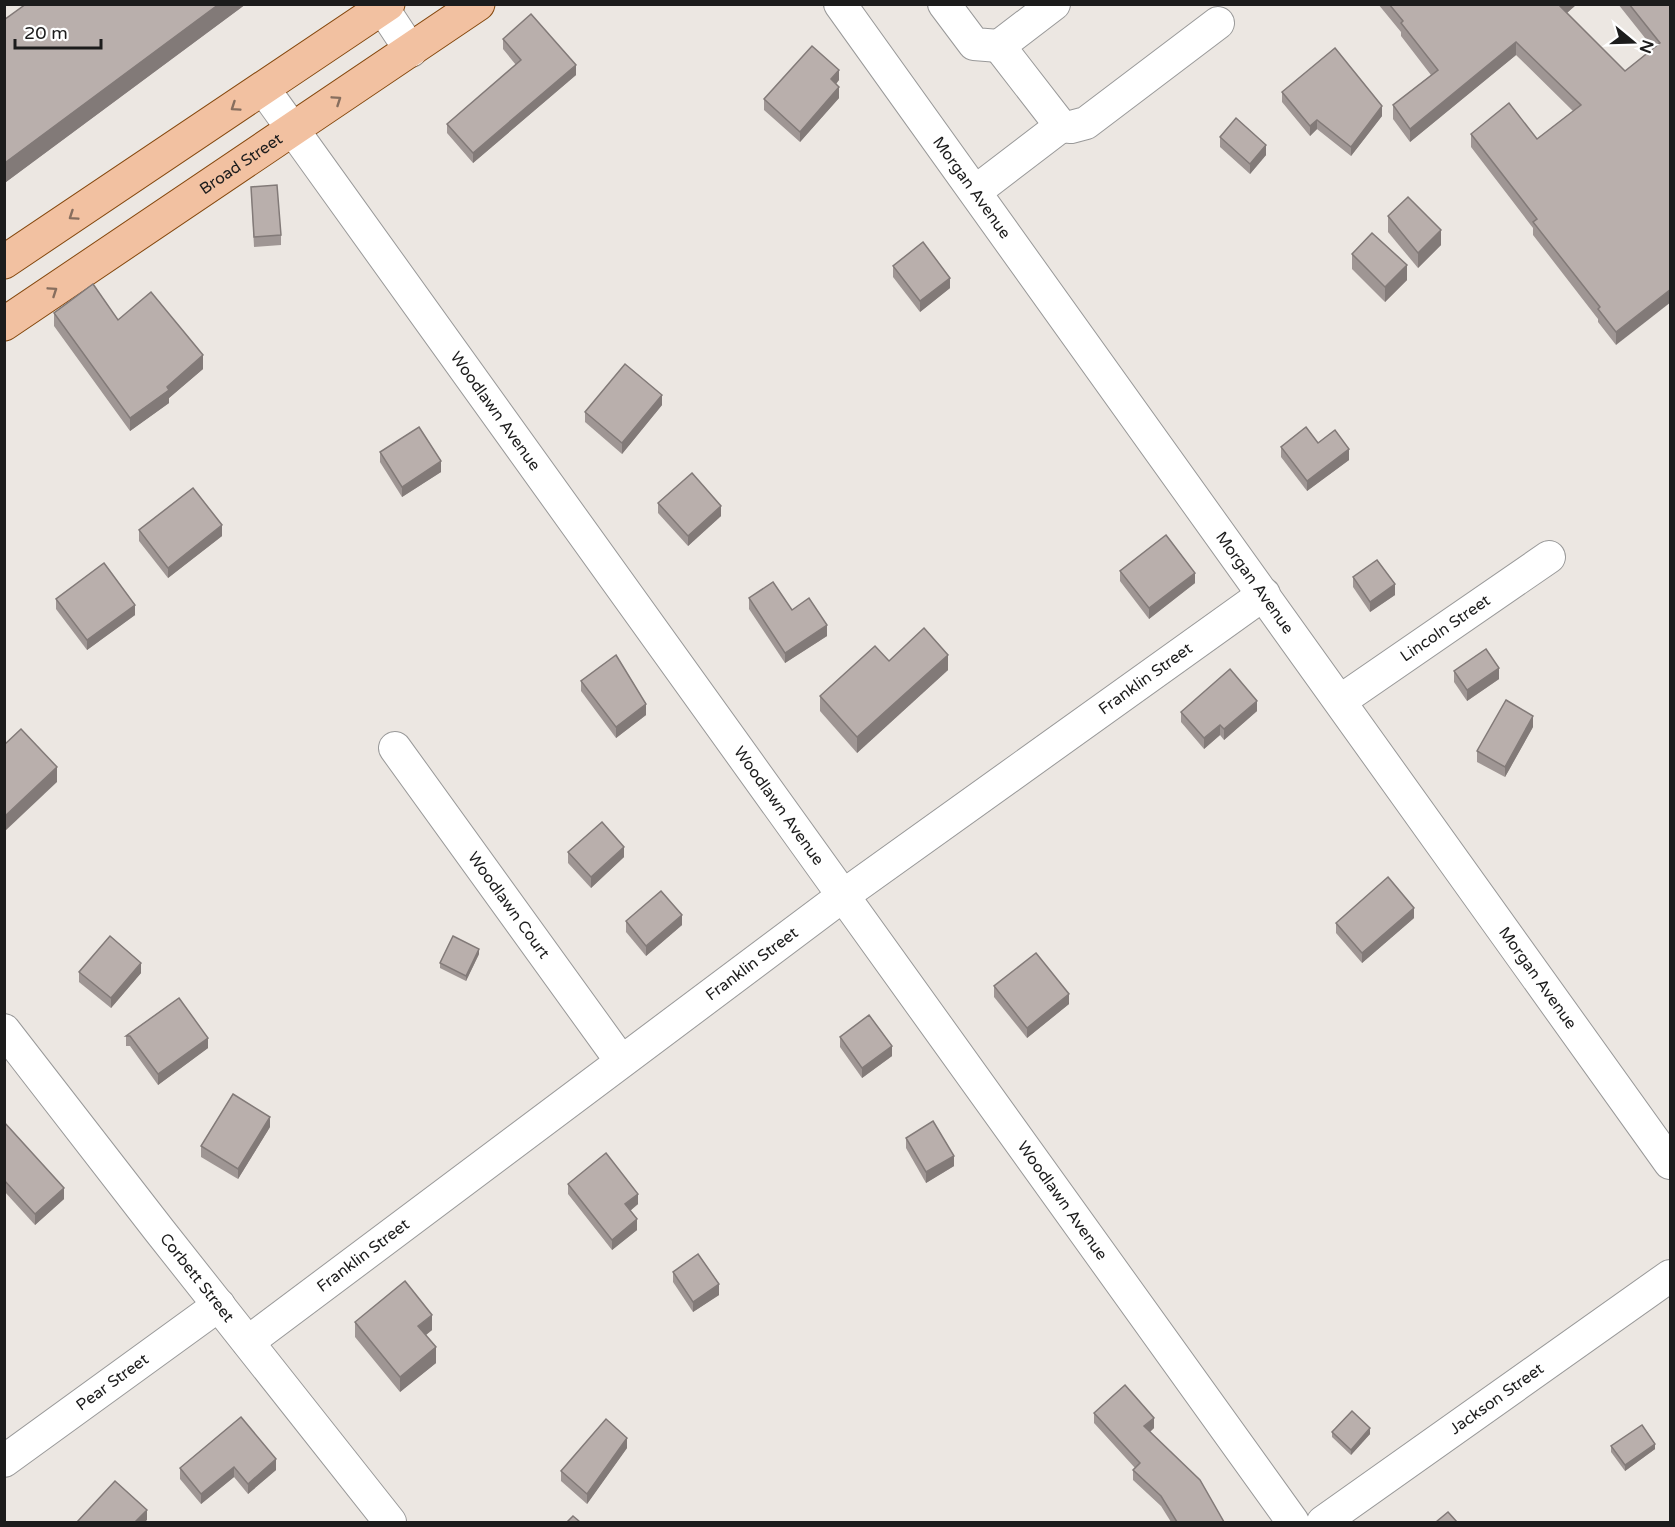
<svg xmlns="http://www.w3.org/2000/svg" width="1675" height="1527" font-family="'Varela Round',sans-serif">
	<rect width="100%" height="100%" fill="#ece7e2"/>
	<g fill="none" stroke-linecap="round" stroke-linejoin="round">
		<defs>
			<g id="minor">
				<path d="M380,4L411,51"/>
				<path id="s1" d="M840,4L1670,1163"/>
				<path d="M944,4L974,44L999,46"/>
				<path d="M1054,4L999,46L1061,126L1071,127L1086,123L1218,23"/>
				<path id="s2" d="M263,88L1293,1522"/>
				<path d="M976,191L1061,126"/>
				<path id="s3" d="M1340,701L1549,557"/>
				<path id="s4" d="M395,748L621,1061"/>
				<path id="s5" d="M4,1030L159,1230L390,1522"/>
				<path id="s6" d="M248,1342L844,895L1264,594"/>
				<path id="s7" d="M4,1461L219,1305"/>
				<path id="s8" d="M1323,1522L1670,1276"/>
			</g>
			<g id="major">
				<path d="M4,262L388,4"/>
				<path id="s9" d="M4,324L478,4"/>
			</g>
		</defs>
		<!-- minor casing -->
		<use href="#minor" stroke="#999" stroke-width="34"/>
		<!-- major casing -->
		<use href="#major" stroke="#85480e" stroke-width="35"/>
		<!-- minor -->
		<use href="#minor" stroke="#fff" stroke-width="32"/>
		<!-- major -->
		<use href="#major" stroke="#f2c1a1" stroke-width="33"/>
	</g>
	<!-- wall -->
	<g fill="#9f9694">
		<path d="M26,4H246L6,182L4,181V20Z"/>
		<path d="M1378,4H1577L1567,13L1625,71L1653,48L1618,4H1671L1616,345L1598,322V319L1533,235V228L1471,147V134L1537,139L1573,111L1516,55L1410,142L1393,119V105L1431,75L1401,36V32Z"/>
		<path d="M503,39L576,75L473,163L447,133V124L516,65L503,49Z"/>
		<path d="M839,80L836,84L839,98L800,142L764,110V99Z"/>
		<path d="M1282,92L1382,116L1351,156L1317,129L1310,136L1282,102Z"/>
		<path d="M1220,137L1266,155L1250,174L1220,147Z"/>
		<path d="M251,187L281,235V245L254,247Z"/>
		<path d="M1388,216L1441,245L1418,268L1388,232Z"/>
		<path d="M1352,254L1407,280L1385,302L1352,269Z"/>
		<path d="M893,266L950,288L920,312L893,277Z"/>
		<path d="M54,313L118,320L203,369L169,398V403L130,431L54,326Z"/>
		<path d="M662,405L622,454L585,422V412Z"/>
		<path d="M1318,443L1349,460L1307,491L1281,457V447Z"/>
		<path d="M380,452L441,472L402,497L380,462Z"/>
		<path d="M658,503L721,516L688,546L658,513Z"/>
		<path d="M139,530L222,536L168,578L139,541Z"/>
		<path d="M1120,571L1195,583L1149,619L1120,581Z"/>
		<path d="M1353,577L1395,595L1370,612L1353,587Z"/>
		<path d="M749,598L792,610L827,636L785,663L749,609Z"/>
		<path d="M56,599L135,615L87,650L56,609Z"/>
		<path d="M889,661L948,670L857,753L820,711V696Z"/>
		<path d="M1454,671L1499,679L1467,701L1454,682Z"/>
		<path d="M581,681L646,715L616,738L581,691Z"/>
		<path d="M1257,711L1224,740L1220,735L1204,749L1181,722V712Z"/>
		<path d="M1533,727L1505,777L1477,762V751Z"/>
		<path d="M568,852L624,857L591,888L568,863Z"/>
		<path d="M1414,918L1362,963L1336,933V923Z"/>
		<path d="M626,921L682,925L646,956L626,932Z"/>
		<path d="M479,954L466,981L440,968V963Z"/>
		<path d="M79,972L141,973L111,1008L79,982Z"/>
		<path d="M994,986L1069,1004L1027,1038L994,997Z"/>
		<path d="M179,998L208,1048L158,1085L130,1046H126V1036Z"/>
		<path d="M840,1037L892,1056L862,1078L840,1047Z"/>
		<path d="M4,1122L64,1199L35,1225L4,1191Z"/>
		<path d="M270,1127L238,1179L201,1157V1146Z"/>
		<path d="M906,1138L954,1166L926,1183L906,1148Z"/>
		<path d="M568,1184L638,1204L630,1211L637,1230L612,1250L568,1194Z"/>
		<path d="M673,1272L719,1295L693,1312L673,1282Z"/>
		<path d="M355,1322L432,1330L426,1335L436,1363L400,1392L355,1337Z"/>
		<path d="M1094,1413L1154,1428L1150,1432L1224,1522H1171L1161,1506L1133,1480V1470L1135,1468L1094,1423Z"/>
		<path d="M241,1417L276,1470L248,1494L234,1477L201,1504L180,1479V1468Z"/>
		<path d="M1332,1432L1370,1434L1351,1455L1332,1437Z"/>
		<path d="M1611,1446L1655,1449L1625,1471L1611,1452Z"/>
		<path d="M627,1448L587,1504L561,1481V1471Z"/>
	</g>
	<!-- shaded-wall -->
	<g fill="#827a78">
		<path d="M219,4H246L6,182V162Z"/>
		<path d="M1561,4H1577L1560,19V6Z"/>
		<path d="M1516,42V55L1410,142V129Z"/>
		<path d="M576,65V75L473,163V153Z"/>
		<path d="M839,70V80L831,90V79Z"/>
		<path d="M839,87V98L800,142V132Z"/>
		<path d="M1382,106V116L1351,156V147Z"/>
		<path d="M1317,120V129L1310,136V126Z"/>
		<path d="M1266,145V155L1250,174V164Z"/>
		<path d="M1441,230V245L1418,268V253Z"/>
		<path d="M1407,265V280L1385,302V287Z"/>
		<path d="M950,278V288L920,312V301Z"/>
		<path d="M1671,289V302L1616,345V332Z"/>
		<path d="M203,355V369L169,398V403L130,431V418Z"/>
		<path d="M662,395V405L622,454V443Z"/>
		<path d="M1349,449V460L1307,491V481Z"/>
		<path d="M441,461V472L402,497V487Z"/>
		<path d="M721,506V516L688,546V536Z"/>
		<path d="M222,525V536L168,578V568Z"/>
		<path d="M1195,573V583L1149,619V608Z"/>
		<path d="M1395,584V595L1370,612V602Z"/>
		<path d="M135,605V615L87,650V640Z"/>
		<path d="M827,625V636L785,663V653Z"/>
		<path d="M948,655V670L857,753V737Z"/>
		<path d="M1499,668V679L1467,701V690Z"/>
		<path d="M1257,701V711L1224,740V729Z"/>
		<path d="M646,704V715L616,738V727Z"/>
		<path d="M1533,716V727L1505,777V767Z"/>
		<path d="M1220,725V735L1204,749V738Z"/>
		<path d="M57,767V782L4,832V817Z"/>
		<path d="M624,847V857L591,888V877Z"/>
		<path d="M1414,908V918L1362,963V953Z"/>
		<path d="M682,915V925L646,956V946Z"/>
		<path d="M479,949V954L466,981V976Z"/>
		<path d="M141,963V973L111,1008V998Z"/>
		<path d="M1069,994V1004L1027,1038V1028Z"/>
		<path d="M208,1038V1048L158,1085V1074Z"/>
		<path d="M892,1046V1056L862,1078V1068Z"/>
		<path d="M270,1117V1127L238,1179V1169Z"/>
		<path d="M954,1156V1166L926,1183V1172Z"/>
		<path d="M64,1188V1199L35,1225V1214Z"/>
		<path d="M638,1194V1204L625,1215V1204Z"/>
		<path d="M637,1219V1230L612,1250V1240Z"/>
		<path d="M719,1284V1295L693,1312V1302Z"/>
		<path d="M432,1315V1330L418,1341V1326Z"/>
		<path d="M436,1347V1363L400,1392V1377Z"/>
		<path d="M1154,1418V1428L1144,1437V1426Z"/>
		<path d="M1370,1428V1434L1351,1455V1450Z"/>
		<path d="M627,1438V1448L587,1504V1494Z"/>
		<path d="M1655,1444V1449L1625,1471V1465Z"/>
		<path d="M276,1459V1470L248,1494V1484Z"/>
		<path d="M234,1467V1477L201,1504V1494Z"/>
		<path d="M147,1510V1520L145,1522H135Z"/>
	</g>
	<!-- building -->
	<g fill="#b9afac" stroke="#827a78" stroke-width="1.5">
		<path d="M26,4H219L6,162L4,161V20Z"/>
		<path d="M1389,4H1561L1560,6L1625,71L1660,43L1629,4H1671V289L1616,332L1598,309L1600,307L1533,222L1537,219L1471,134L1509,103L1537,139L1581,105L1516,42L1410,129L1393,105L1438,70L1401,23L1403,21Z"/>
		<path d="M531,14L576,65L473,153L447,124L521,60L503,39Z"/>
		<path d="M812,46L839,70L831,79L839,87L800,132L764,99Z"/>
		<path d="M1335,48L1382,106L1351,147L1317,120L1310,126L1282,92Z"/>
		<path d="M1236,118L1266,145L1250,164L1220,137Z"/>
		<path d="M277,185L281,235L254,237L251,187Z"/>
		<path d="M1408,197L1441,230L1418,253L1388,216Z"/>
		<path d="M1372,233L1407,265L1385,287L1352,254Z"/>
		<path d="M923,242L950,278L920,301L893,266Z"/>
		<path d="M93,284L118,320L151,292L203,355L167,387L169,390L130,418L54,313Z"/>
		<path d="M625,364L662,395L622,443L585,412Z"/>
		<path d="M419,427L441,461L402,487L380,452Z"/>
		<path d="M1306,427L1318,443L1335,430L1349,449L1307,481L1281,447Z"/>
		<path d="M692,473L721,506L688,536L658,503Z"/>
		<path d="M193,488L222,525L168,568L139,530Z"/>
		<path d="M1166,535L1195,573L1149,608L1120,571Z"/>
		<path d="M1377,560L1395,584L1370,602L1353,577Z"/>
		<path d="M104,563L135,605L87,640L56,599Z"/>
		<path d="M773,582L792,610L809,598L827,625L785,653L749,598Z"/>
		<path d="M924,628L948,655L857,737L820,696L875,646L889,661Z"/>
		<path d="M1486,649L1499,668L1467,690L1454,671Z"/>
		<path d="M616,655L646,704L616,727L581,681Z"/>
		<path d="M1230,669L1257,701L1224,729L1220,725L1204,738L1181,712Z"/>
		<path d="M1506,700L1533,716L1505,767L1477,751Z"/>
		<path d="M21,729L57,767L4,817V745Z"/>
		<path d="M602,822L624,847L591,877L568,852Z"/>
		<path d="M1388,877L1414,908L1362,953L1336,923Z"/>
		<path d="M661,891L682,915L646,946L626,921Z"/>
		<path d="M110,936L141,963L111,998L79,972Z"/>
		<path d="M453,936L479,949L466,976L440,963Z"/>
		<path d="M1036,953L1069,994L1027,1028L994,986Z"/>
		<path d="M179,998L208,1038L158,1074L130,1036H126Z"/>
		<path d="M869,1015L892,1046L862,1068L840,1037Z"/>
		<path d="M233,1094L270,1117L238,1169L201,1146Z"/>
		<path d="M933,1121L954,1156L926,1172L906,1138Z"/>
		<path d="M4,1122L64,1188L35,1214L4,1180Z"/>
		<path d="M606,1153L638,1194L625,1204L637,1219L612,1240L568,1184Z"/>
		<path d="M698,1254L719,1284L693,1302L673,1272Z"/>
		<path d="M405,1281L432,1315L418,1326L436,1347L400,1377L355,1322Z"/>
		<path d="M1125,1385L1154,1418L1144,1426L1200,1480L1224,1522H1177L1161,1496L1133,1470L1140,1463L1094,1413Z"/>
		<path d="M1352,1411L1370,1428L1351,1450L1332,1432Z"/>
		<path d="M241,1417L276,1459L248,1484L234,1467L201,1494L180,1468Z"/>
		<path d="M606,1419L627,1438L587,1494L561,1471Z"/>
		<path d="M1642,1425L1655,1444L1625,1465L1611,1446Z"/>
		<path d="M115,1481L147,1510L135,1522H77Z"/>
		<path d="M1448,1512L1457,1522H1436Z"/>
		<path d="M573,1516L580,1522H567Z"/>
	</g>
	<!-- one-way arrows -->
	<defs><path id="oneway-chevron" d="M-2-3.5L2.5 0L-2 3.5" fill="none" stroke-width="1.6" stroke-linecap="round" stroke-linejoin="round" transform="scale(1.5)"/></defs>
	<g stroke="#876e5e">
		<use href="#oneway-chevron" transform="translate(337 100) rotate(-34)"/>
		<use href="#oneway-chevron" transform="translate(235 107) rotate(146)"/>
		<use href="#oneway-chevron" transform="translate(73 216) rotate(146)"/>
		<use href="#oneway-chevron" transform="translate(53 291) rotate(-34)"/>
	</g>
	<g text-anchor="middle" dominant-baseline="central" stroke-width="4.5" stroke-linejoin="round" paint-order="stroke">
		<!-- street labels -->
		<g font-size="16" fill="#1c1c1c" stroke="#fff">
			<text stroke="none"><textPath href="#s9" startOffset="286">Broad Street</textPath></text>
			<text stroke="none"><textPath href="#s1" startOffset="226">Morgan Avenue</textPath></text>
			<text stroke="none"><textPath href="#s2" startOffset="398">Woodlawn Avenue</textPath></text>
			<text stroke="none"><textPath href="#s1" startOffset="712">Morgan Avenue</textPath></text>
			<text stroke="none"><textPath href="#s3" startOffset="128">Lincoln Street</textPath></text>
			<text stroke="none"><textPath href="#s6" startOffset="1116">Franklin Street</textPath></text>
			<text stroke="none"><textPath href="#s2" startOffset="884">Woodlawn Avenue</textPath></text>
			<text stroke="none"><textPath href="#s4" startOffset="194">Woodlawn Court</textPath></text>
			<text stroke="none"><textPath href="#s6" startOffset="630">Franklin Street</textPath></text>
			<text stroke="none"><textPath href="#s1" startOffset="1198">Morgan Avenue</textPath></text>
			<text stroke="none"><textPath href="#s2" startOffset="1370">Woodlawn Avenue</textPath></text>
			<text stroke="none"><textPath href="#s6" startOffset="144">Franklin Street</textPath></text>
			<text stroke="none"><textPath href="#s5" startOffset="314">Corbett Street</textPath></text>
			<text stroke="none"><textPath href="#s7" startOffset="134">Pear Street</textPath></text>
			<text stroke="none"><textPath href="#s8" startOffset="213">Jackson Street</textPath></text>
		</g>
	</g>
	<!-- border -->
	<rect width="1675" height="1527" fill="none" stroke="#1c1c1c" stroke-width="12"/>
	<!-- north arrow -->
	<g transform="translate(1633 42) rotate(109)" stroke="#ffffff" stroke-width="4.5" paint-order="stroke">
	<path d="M0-4.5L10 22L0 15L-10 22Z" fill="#1c1c1c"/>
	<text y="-9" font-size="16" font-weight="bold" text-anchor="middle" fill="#1c1c1c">N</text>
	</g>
	<!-- scale -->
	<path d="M15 39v9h86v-9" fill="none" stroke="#1c1c1c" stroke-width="3"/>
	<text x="24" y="39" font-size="18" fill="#1c1c1c" stroke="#ffffff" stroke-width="4.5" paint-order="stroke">20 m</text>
</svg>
